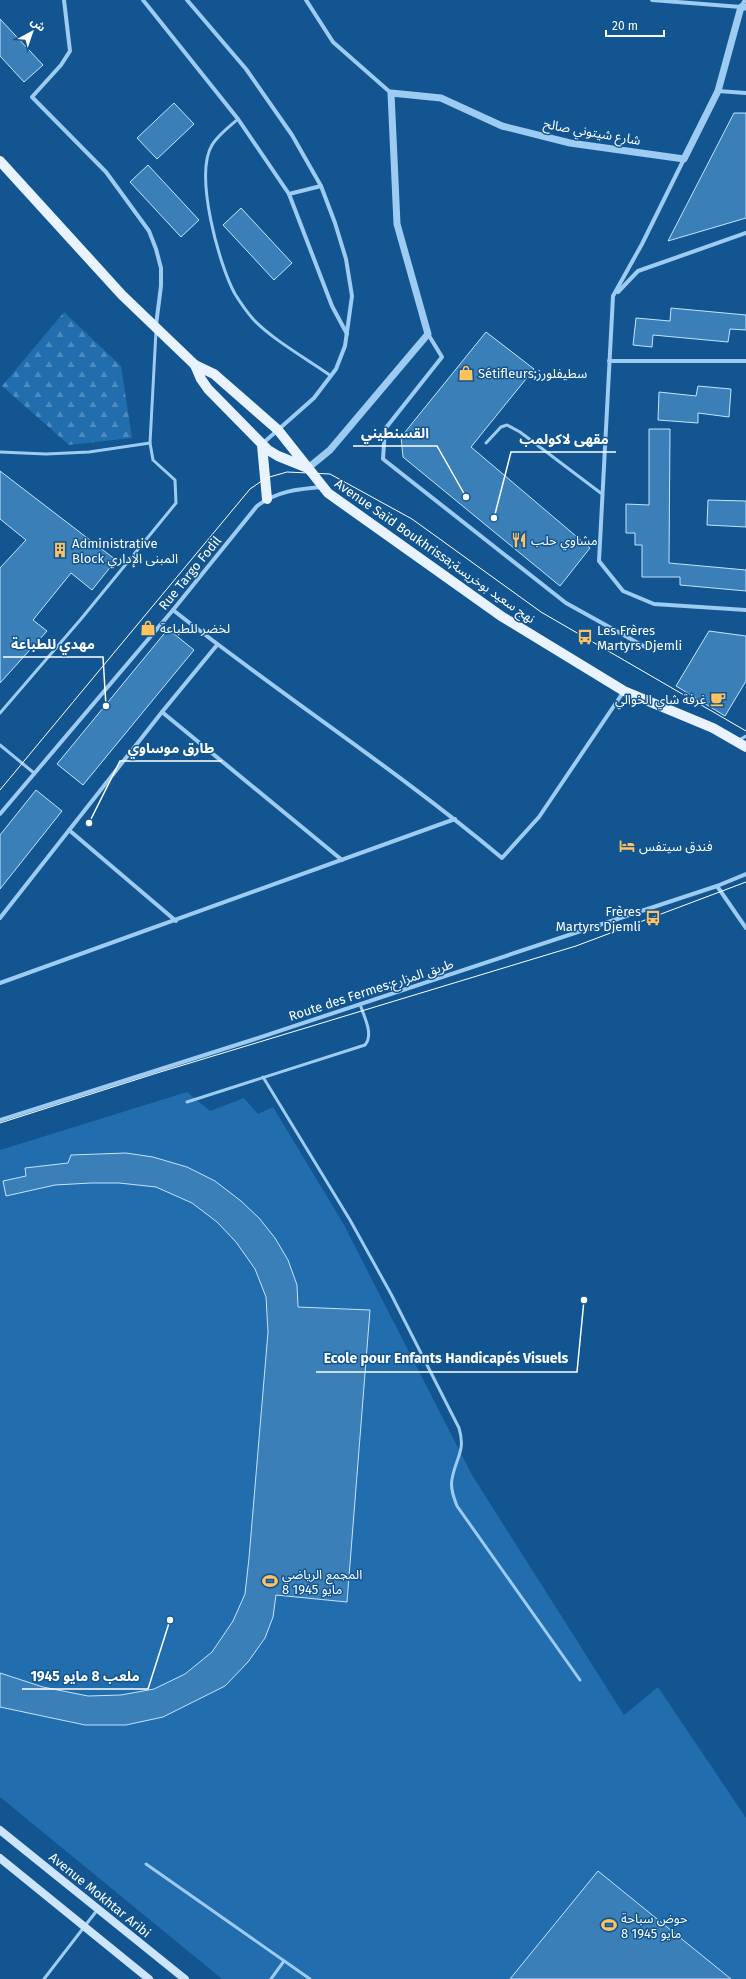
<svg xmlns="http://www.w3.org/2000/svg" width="746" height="1979" font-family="'Fira Sans','Noto Sans Arabic',sans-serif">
	<defs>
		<pattern id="forest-firs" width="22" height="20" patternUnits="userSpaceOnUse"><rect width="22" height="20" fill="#216dae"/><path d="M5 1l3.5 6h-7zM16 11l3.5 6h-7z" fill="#4d8abe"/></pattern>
	</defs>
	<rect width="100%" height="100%" fill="#125590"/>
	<!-- grass -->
	<path fill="#216dae" d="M187,1092L210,1111L244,1098L258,1114L273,1107L343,1223L472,1475L624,1715L658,1687L746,1818V1979H222L0,1797V1150Z"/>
	<!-- forest -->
	<path fill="url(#forest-firs)" d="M64,312L121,366L132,438L69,445L2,386Z"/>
	<!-- building -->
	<g fill="#3b7fb9" stroke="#c5e3fd">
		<path d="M0,19L43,65L24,82L0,56Z"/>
		<path d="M174,103L194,124L157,159L137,138Z"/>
		<path d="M734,113H746V218L668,241Z"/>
		<path d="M148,165L199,220L181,237L130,182Z"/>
		<path d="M241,208L292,263L274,280L223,225Z"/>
		<path d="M671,308L746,315V330L730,329L728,342L653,335L652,347L633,345L636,318L670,321Z"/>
		<path d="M486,332L534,369L471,447L590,548L560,586L403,457L401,437Z"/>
		<path d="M698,386L731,389L729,417L698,413V423L658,420L659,392L696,396Z"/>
		<path d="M649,429H670L669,563L746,570V591L680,585V577H642V545H635V533H626V504L649,505Z"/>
		<path d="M0,471L116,560L92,590L71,573L33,620L47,631L0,683V568L26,540L0,519Z"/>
		<path d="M708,500L746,501V527L707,525Z"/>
		<path d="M168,629L194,650L83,785L57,764Z"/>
		<path d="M709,631L746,636V681L725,716L676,686Z"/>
		<path d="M36,790L62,811L0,889V835Z"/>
		<path d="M126,1153L153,1157L187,1167L215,1181L241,1201L259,1218L275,1238L288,1260L297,1285L298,1307L370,1310L347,1602L276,1595L273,1617L265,1638L248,1662L225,1686L163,1717L126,1725H85L0,1707V1673L43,1687L88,1696L121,1695L154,1689L185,1674L212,1652L233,1621L245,1594L249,1558L268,1332L266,1297L255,1269L236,1242L217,1222L192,1203L156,1187L119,1183H91L55,1185L6,1196L3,1181L26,1176L25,1168L68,1163L71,1155Z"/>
		<path d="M598,1871L731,1979H510Z"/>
	</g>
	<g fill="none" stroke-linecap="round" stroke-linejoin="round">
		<!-- service -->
		<g stroke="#9dcbf2" stroke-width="3">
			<path d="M238,119C229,127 218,135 212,145C194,175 219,265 235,294C240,302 247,312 253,319C273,340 307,359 331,376"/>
			<path d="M486,443L501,427L507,425L520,432L602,494"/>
			<path d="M0,452L46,454L89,452L150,443L156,331"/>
			<path d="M0,713L81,619L176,503L175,480L153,460L150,443"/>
			<path d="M739,740L746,736"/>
			<path d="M0,745L34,773"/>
			<path d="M263,1077L350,1220L391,1294L459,1428C466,1451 456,1457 452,1479C450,1488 454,1498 457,1506L580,1680"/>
			<path d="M187,1102L365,1045C374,1034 364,1017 360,1004"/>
			<path d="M146,1864L310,1979"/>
			<path d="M44,1979L98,1909"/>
			<path d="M271,1979L284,1961"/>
		</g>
		<!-- minor -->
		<g stroke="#9dcbf2" stroke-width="4">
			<path d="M64,0L70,51L61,65L32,97L106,172L149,231L156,249L161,268V286L156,325"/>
			<path d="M143,0L238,119L289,194L332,306L347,334"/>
			<path d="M187,0L246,69L292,135L321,186L335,223L346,259L352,296L345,346L336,369L314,398L262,444"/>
			<path d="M306,0L333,42L391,93"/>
			<path d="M652,0L741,7L745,0"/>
			<path d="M718,91L746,93"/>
			<path d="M684,159L642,244L613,296L599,561L623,591L654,604L746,610"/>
			<path d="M289,194L321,186"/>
			<path d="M618,292L638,271L746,233"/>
			<path d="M428,334L442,357L385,429L383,459L566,603L647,648"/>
			<path d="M609,361H746"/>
			<path d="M173,610C281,695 397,770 502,858L539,817L624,691"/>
			<path d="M162,712L342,860"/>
			<path d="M0,814L173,610L257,506C277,491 298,489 322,487"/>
			<path d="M69,830L176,921"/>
			<path d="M717,886L746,928"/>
			<path d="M0,918L162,712L217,645"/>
			<path d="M0,983L455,819"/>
			<path d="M0,1120L252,1040L717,886L746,874"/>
		</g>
		<!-- tertiary -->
		<path stroke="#9dcbf2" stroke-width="7" d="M308,468L330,450L428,334L397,224L391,93L441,98L502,126L570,143L684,159L718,91L741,7H746"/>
		<!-- secondary -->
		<g stroke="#cce5fc" stroke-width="8">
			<path d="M0,1830L185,1979"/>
			<path d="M0,1858L149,1979"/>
		</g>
		<!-- primary -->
		<g stroke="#e8f3ff" stroke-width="10">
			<path d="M0,161L122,295L195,365L214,374L278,430L328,493L501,616L624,691L713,728L746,747"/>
			<path d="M195,365L201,379L208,389L268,450L278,456L308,468"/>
			<path d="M262,445L267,499"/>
		</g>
		<!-- tram -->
		<g stroke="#fff" stroke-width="1">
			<path d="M0,790L250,489L266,478L287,472L330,474L412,519L541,612L746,731"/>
			<path d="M0,1123L157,1073L576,946L746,882"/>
		</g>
	</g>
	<!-- icons -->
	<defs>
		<symbol id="shop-bare" viewBox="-9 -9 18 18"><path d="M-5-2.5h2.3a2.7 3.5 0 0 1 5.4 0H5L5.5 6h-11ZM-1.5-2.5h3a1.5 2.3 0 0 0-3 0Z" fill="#ffc25e" stroke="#125590" stroke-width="2.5" paint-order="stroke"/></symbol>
		<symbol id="restaurant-bare" viewBox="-9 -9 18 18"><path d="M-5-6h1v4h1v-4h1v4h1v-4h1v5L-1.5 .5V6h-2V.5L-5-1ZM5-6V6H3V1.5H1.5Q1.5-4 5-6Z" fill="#ffc25e" stroke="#125590" stroke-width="2.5" paint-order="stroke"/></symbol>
		<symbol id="building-bare" viewBox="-9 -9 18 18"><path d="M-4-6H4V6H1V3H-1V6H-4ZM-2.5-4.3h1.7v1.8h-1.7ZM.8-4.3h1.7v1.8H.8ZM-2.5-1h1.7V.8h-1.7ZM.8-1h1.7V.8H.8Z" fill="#ffc25e" stroke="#125590" stroke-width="2.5" paint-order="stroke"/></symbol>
		<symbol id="bus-bare" viewBox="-9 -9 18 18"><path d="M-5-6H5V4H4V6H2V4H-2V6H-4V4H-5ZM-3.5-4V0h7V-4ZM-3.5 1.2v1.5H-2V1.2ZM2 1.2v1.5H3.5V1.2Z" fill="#ffc25e" stroke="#125590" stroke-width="2.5" paint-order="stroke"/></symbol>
		<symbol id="cafe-bare" viewBox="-9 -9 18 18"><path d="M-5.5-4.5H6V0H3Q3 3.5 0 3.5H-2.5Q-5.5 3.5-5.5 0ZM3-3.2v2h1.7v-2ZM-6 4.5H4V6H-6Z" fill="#ffc25e" stroke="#125590" stroke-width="2.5" paint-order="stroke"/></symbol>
		<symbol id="hotel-bare" viewBox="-9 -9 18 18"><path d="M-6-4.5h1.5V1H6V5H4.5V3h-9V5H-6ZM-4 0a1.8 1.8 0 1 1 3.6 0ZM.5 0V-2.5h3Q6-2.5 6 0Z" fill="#ffc25e" stroke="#125590" stroke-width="2.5" paint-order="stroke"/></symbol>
		<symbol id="stadium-bare" viewBox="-9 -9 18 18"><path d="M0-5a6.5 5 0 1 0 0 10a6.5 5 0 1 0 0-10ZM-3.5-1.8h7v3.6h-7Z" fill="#ffc25e" stroke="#125590" stroke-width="2.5" paint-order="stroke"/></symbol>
	</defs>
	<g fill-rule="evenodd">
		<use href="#shop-bare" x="455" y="362" width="22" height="22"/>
		<use href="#restaurant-bare" x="508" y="529" width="22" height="22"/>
		<use href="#building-bare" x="49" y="539" width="22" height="22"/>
		<use href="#shop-bare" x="137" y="617" width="22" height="22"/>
		<use href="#bus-bare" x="574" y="626" width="22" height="22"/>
		<use href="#cafe-bare" x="707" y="688" width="22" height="22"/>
		<use href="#hotel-bare" x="616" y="835" width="22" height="22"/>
		<use href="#bus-bare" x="642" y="907" width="22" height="22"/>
		<use href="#stadium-bare" x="259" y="1570" width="22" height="22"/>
		<use href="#stadium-bare" x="598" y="1914" width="22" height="22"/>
	</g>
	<g text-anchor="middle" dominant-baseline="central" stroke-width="3" stroke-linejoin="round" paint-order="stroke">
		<!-- street labels -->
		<g font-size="13" fill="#fff" stroke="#125590">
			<text transform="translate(592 132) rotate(10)">شارع شيتوني صالح</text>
			<text transform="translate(435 551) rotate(35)">Avenue Saïd Boukhrissa;نهج سعيد بوخريسة</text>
			<text transform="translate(190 573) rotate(-51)">Rue Targo Fodil</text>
			<text transform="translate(371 990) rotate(-18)">Route des Fermes;طريق المزارع</text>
			<text transform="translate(100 1895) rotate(39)">Avenue Mokhtar Aribi</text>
		</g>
		<!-- poi labels -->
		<g font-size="13" fill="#fff" stroke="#125590" text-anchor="start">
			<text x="478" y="373">Sétifleurs;سطيفلورز</text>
			<text x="531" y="540">مشاوي حلب</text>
			<text x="72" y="543">Administrative<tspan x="72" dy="15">Block المبنى الإداري</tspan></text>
			<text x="160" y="628">لخضر للطباعة</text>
			<text x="597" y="630">Les Frères<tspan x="597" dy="15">Martyrs Djemli</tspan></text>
			<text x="706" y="699" text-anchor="end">غرفة شاي الخوالي</text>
			<text x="639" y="846">فندق سيتفس</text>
			<text x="641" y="911" text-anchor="end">Frères<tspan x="641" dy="15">Martyrs Djemli</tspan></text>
			<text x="282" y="1574">المجمع الرياضي<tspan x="282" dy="15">8 مايو 1945</tspan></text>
			<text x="621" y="1918">حوض سباحة<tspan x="621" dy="15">8 مايو 1945</tspan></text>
		</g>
	</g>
	<!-- callouts -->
	<path fill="none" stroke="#fff" stroke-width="1.5" d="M466 497L437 446H353M494 518L511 452H616M106 706L103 657H3M89 823L120 761H222M584 1300L577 1372H316M170 1620L148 1689H22"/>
	<g fill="#fff" stroke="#125590" stroke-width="1.5">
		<circle cx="466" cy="497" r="4"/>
		<circle cx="494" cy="518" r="4"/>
		<circle cx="106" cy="706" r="4"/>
		<circle cx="89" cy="823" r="4"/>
		<circle cx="584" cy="1300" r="4"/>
		<circle cx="170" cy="1620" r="4"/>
	</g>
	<g font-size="14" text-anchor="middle" font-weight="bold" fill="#fff" stroke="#125590" stroke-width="3" stroke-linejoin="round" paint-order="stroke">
		<text x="395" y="438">القسنطيني</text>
		<text x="564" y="444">مقهى لاكولمب</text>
		<text x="53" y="649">مهدي للطباعة</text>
		<text x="171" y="753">طارق موساوي</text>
		<text x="446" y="1363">Ecole pour Enfants Handicapés Visuels</text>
		<text x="85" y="1681">ملعب 8 مايو 1945</text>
	</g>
	<!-- north arrow -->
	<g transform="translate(32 32) rotate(40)" stroke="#125590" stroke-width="3" paint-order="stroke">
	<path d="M0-3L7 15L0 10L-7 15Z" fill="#ffffff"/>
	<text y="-6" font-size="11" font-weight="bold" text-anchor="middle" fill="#ffffff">ش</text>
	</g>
	<!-- scale -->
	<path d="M606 30v6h58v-6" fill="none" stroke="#ffffff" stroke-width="2"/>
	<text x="612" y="30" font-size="12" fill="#ffffff" stroke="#125590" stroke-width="3" paint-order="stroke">20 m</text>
</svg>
